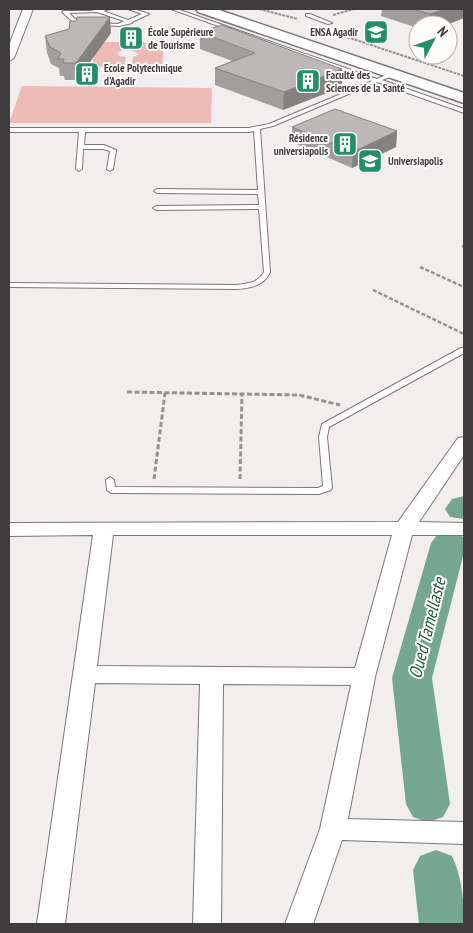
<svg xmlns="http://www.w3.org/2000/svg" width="473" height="933" font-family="'PT Sans Narrow',sans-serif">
	<rect width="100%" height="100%" fill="#f3eeee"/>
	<!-- green -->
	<g fill="#eebab5">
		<path d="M98,42H125L123,50L117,53L119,56L126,57L124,66L91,67Z"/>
		<path d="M132,43H164L162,67H131L133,57L139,54L131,50Z"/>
		<path d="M22,86L212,88L211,123H9Z"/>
	</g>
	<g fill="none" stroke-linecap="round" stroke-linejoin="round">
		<!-- river -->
		<g fill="#74a691" fill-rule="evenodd">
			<path d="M464,496V519L450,517L445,509L452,499Z"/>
			<path d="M449,531L461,535L464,539V552L432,678L450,804L443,817L428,822L413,817L406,804L392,678L431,543L437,535Z"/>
			<path d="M436,850L452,856C462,877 464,901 464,924H419L413,870L420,856Z"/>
		</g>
		<defs>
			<g id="service">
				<path d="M101,9H110L103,11L128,20L142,14L128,9H134L149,14L132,22V23L119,26L97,25V24L99,23L118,24L124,21L97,12L69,13L75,19L88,21V23H86L72,21L62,12L64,11H90Z"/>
				<path d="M171,9H177L377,79L391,73H395V75L382,80L464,109V113L377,82L273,126L260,129L270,272C264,286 250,288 236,289L9,287V283L236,285C247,284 258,283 264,272L259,209L156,210L153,208L156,206L259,205L258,194L157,193L154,191L157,189L258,190L254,131L249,132H85L84,145H104L116,150L113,169L110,171L107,169L110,151L103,149H83L82,169L79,171L76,169L79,132H9V128H249L269,124L372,81Z"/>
				<path d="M306,14H310L332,23L328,24L306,16Z"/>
				<path d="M461,348H464V353L329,427L327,437L332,488L331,490L319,494L111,493L107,490L106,480L110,477L114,480L115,487L318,488L323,486L319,437L322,424Z"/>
			</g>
			<g id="minor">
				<path d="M23,9H33L14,58L9,61V45Z"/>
				<path d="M464,437V455L419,522L464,523V535H412L375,677L348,819L464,822V844L342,840L313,924H285L320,829L351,685L223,684L221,924H193L200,684L95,683L65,924H37L93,535L9,536V523L398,522L458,438ZM113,535H392L355,668L97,666Z"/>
			</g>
			<path id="secondary" d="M196,9H216L464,93V103L198,12Z"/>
		</defs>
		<!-- service casing -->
		<use href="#service" stroke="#7a7776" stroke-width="2"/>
		<!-- minor casing -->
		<use href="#minor" stroke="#7a7776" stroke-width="2"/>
		<!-- secondary casing -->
		<use href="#secondary" stroke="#7a7776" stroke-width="3"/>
		<!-- path-far2 -->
		<g stroke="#959191" stroke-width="2" stroke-dasharray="3 1" stroke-linecap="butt">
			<path d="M259,9L298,19"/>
			<path d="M333,15L354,9"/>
			<path d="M332,32L464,76"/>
		</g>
		<!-- path-far1 -->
		<g stroke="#959191" stroke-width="2.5" stroke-dasharray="4 2" stroke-linecap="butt">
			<path d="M462,246L464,247"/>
			<path d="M420,267L464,287"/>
			<path d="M373,290L464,334"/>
		</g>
		<!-- path -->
		<g stroke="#959191" stroke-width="3" stroke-dasharray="5 2.5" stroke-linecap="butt">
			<path d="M127,392L299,395L340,405"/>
			<path d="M154,479L165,393"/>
			<path d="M240,479L242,395"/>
		</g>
		<!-- service -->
		<use href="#service" fill="#fff" fill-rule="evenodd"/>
		<!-- minor -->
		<use href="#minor" fill="#fff" fill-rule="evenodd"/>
		<!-- secondary -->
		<use href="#secondary" fill="#fff" fill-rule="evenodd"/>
	</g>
	<!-- wall -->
	<g fill="#a29e9e">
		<path d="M382,9H464V18L446,25H418V28L381,16Z"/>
		<path d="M76,21L111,33L77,80H65L64,76H60L59,68L51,64L47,53L45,36L69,29Z"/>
		<path d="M200,32L342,87L283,110L215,85V68L232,61L200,49Z"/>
		<path d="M292,127L397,131L396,147L352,168L292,142Z"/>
	</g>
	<!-- shaded-wall -->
	<g fill="#848181">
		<path d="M445,9H464V18L446,25H429L430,14Z"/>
		<path d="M110,17L111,33L77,80L76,63Z"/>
		<path d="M342,69V87L283,110L284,92Z"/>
		<path d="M397,131L396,147L352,168L353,152Z"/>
	</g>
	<!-- building -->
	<g fill="#bcb8b8" stroke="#848181">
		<path d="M412,9H445L430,14Z"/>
		<path d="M77,17H110L76,63H63L64,59H58L61,53L50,47L45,36L69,29L70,21H76Z"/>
		<path d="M222,25L342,69L284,92L215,68L255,53L200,32Z"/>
		<path d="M335,109L397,131L353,152L292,127Z"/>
	</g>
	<!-- icons -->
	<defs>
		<symbol id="university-square" viewBox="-11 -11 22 22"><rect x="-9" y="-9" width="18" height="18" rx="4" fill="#248e6c" stroke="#fffcfc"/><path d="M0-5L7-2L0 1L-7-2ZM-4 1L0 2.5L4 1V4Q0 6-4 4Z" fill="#fff"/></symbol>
		<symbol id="building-square" viewBox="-11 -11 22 22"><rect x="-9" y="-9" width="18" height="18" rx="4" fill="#248e6c" stroke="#fffcfc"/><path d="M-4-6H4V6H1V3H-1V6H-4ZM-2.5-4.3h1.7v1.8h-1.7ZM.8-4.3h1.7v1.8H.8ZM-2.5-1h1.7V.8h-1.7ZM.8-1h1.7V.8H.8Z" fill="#fff"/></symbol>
	</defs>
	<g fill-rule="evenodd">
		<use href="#university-square" x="362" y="18" width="28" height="28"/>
		<use href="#building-square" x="117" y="24" width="28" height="28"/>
		<use href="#building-square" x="73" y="60" width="28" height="28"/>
		<use href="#building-square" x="294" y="67" width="28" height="28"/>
		<use href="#building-square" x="331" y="130" width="28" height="28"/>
		<use href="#university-square" x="356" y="147" width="28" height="28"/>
	</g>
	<g text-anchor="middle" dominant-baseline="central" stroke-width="4" stroke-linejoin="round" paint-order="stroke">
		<!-- far-poi labels -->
		<g font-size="11" font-weight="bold" fill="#3e3c3c" stroke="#fffcfc" text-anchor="start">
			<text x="148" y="32">École Supérieure<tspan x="148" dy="13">de Tourisme</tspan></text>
			<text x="358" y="32" text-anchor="end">ENSA Agadir</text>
			<text x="104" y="68">Ecole Polytechnique<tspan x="104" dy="13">d'Agadir</tspan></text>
			<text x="326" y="75">Faculté des<tspan x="326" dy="13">Sciences de la Santé</tspan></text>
			<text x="328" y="138" text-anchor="end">Résidence<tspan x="328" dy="13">universiapolis</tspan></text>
			<text x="388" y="161">Universiapolis</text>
		</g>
		<!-- near-water labels -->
		<g font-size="18" font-style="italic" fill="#1c5b45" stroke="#fffcfc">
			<text transform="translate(427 628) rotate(-76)">Oued Tamellaste</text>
		</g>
	</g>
	<!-- border -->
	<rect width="473" height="933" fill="none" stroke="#3e3c3c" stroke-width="20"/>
	<!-- north arrow -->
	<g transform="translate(433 40) rotate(49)"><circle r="24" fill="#fffcfc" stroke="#b2afaf"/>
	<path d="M0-4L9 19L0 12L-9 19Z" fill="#248e6c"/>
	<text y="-8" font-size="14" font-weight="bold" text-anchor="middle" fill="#3e3c3c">N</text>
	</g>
</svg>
